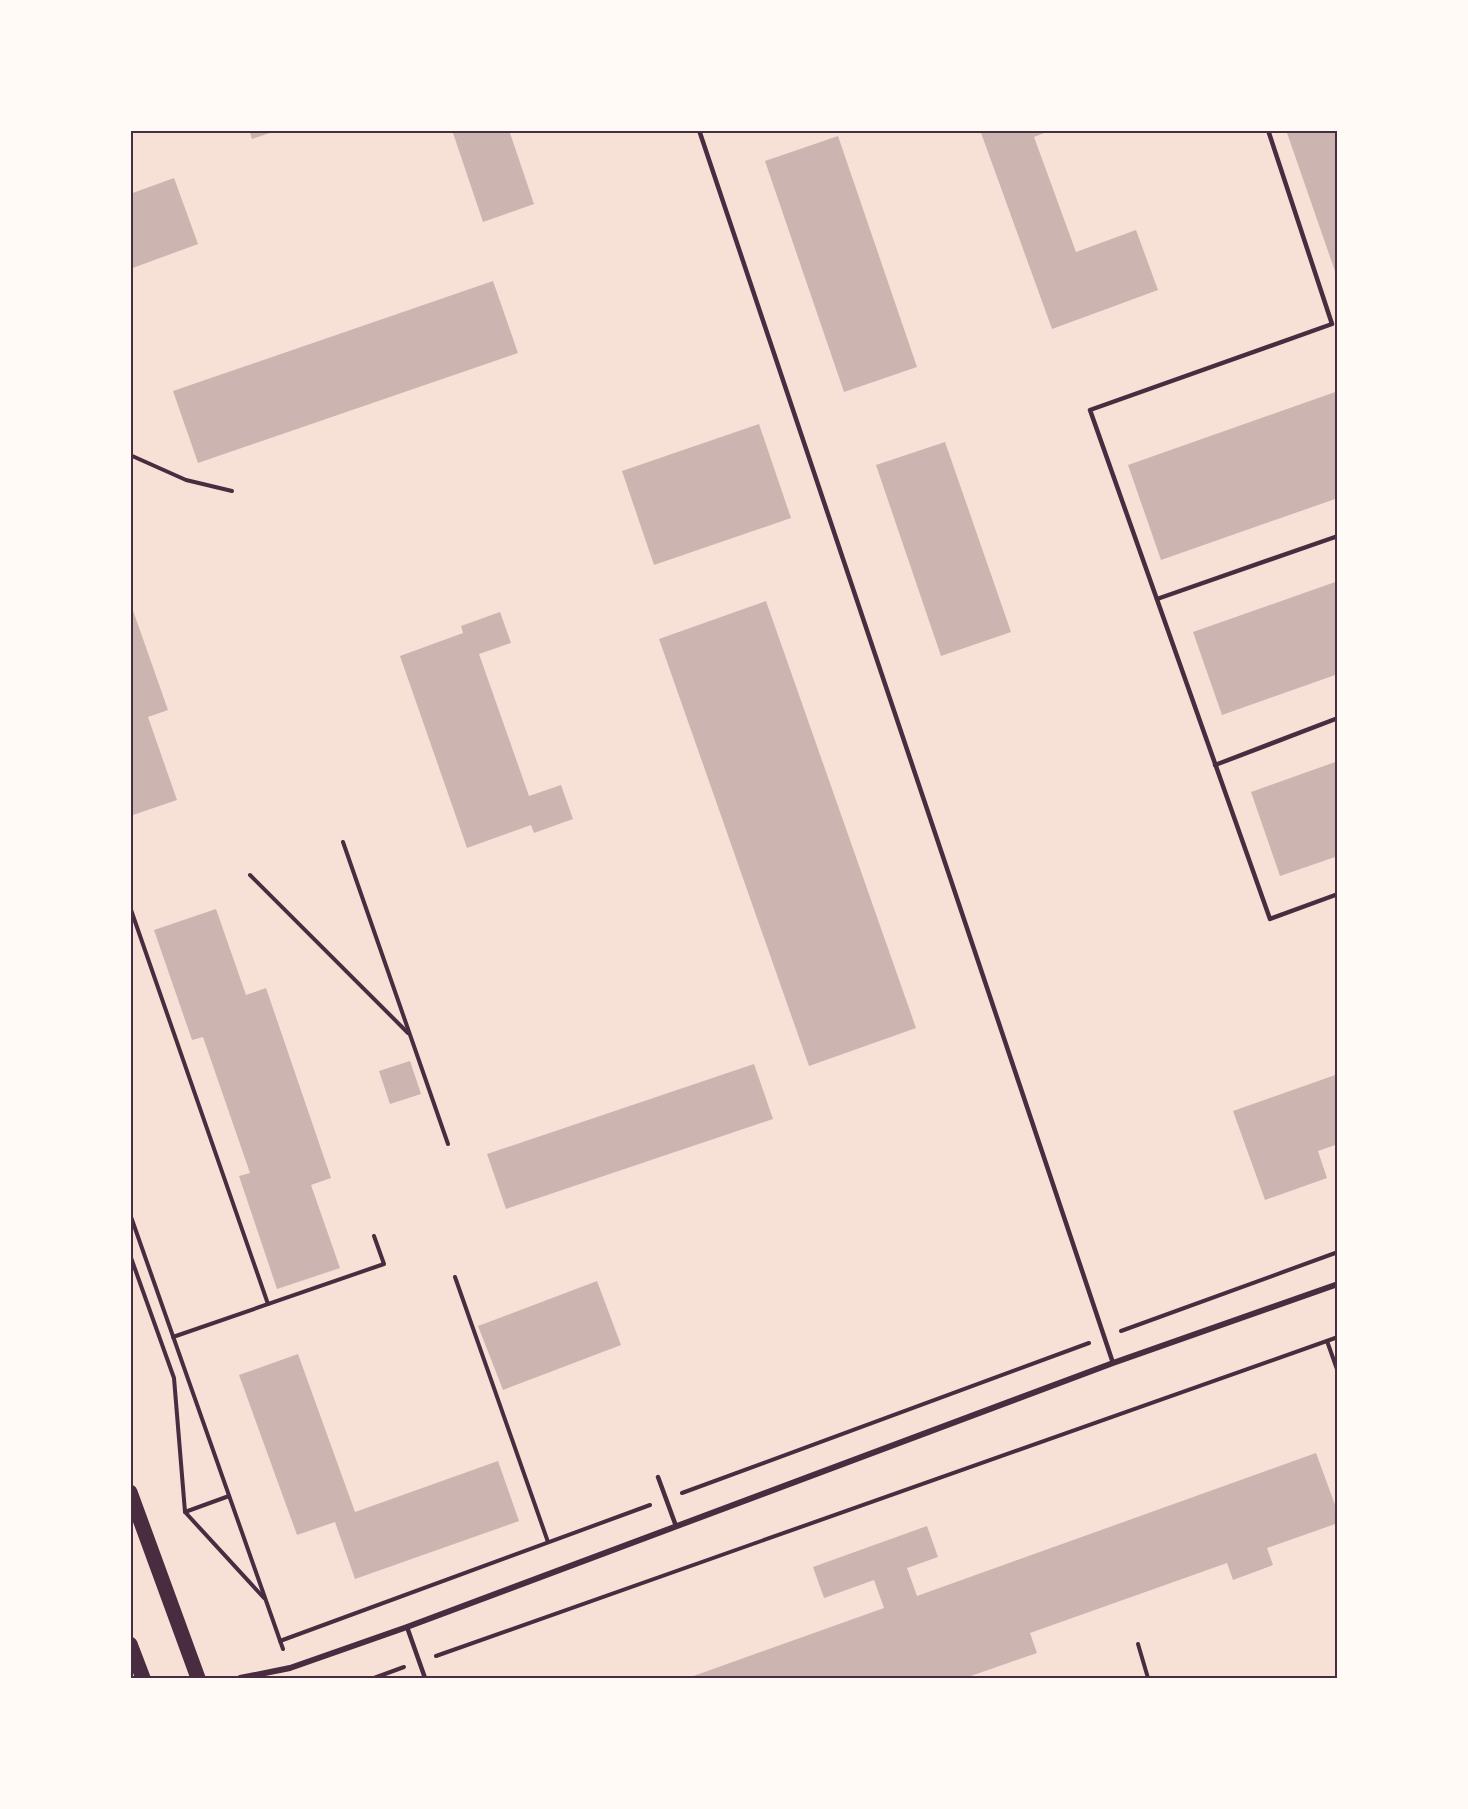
<svg xmlns="http://www.w3.org/2000/svg" width="1468" height="1809" font-family="'DM Sans',sans-serif">
	<rect width="100%" height="100%" fill="#f7e1d7"/>
	<!-- building -->
	<g fill="#ccb4b1">
		<path d="M249,130H276V131L252,139Z"/>
		<path d="M452,130H509L534,204L483,222Z"/>
		<path d="M980,130H1052L1034,137L1076,252L1136,230L1158,290L1052,329Z"/>
		<path d="M1286,130H1338V277H1337Z"/>
		<path d="M838,136L917,367L844,392L765,161Z"/>
		<path d="M174,178L198,244L130,269V194Z"/>
		<path d="M493,281L518,353L198,463L173,391Z"/>
		<path d="M1338,391V498L1161,560L1128,465Z"/>
		<path d="M759,424L791,518L654,565L622,471Z"/>
		<path d="M945,442L1011,632L941,656L876,465Z"/>
		<path d="M1338,581V674L1222,715L1193,632Z"/>
		<path d="M766,601L916,1028L809,1066L659,639Z"/>
		<path d="M130,602L168,710L148,717L177,800L130,816Z"/>
		<path d="M500,612L511,643L479,654L529,796L561,785L573,819L534,833L531,825L467,848L400,656L463,633L461,626Z"/>
		<path d="M1338,761V856L1280,876L1251,792Z"/>
		<path d="M216,909L246,995L266,988L331,1178L311,1185L340,1268L277,1289L239,1176L250,1173L203,1037L192,1040L154,930Z"/>
		<path d="M410,1061L421,1094L390,1104L379,1071Z"/>
		<path d="M754,1064L773,1119L506,1209L487,1154Z"/>
		<path d="M1338,1074V1144L1318,1151L1327,1178L1265,1200L1233,1111Z"/>
		<path d="M597,1281L621,1345L503,1390L478,1326Z"/>
		<path d="M298,1354L355,1512L498,1461L519,1521L355,1579L335,1522L297,1535L239,1375Z"/>
		<path d="M1316,1453L1338,1513V1523L1267,1548L1273,1565L1233,1580L1227,1563L1030,1633L1037,1653L965,1678H688L884,1608L874,1580L824,1598L813,1567L927,1526L938,1557L907,1568L917,1596Z"/>
	</g>
	<g fill="none" stroke-linecap="round" stroke-linejoin="round">
		<!-- path -->
		<g stroke="#4a2c40" stroke-width="4">
			<path d="M130,455L186,480L232,491"/>
			<path d="M343,842L448,1144"/>
			<path d="M250,875L408,1033"/>
			<path d="M130,907L268,1304"/>
			<path d="M130,1214L283,1649"/>
			<path d="M130,1255L174,1378L185,1512L264,1598"/>
			<path d="M455,1277L548,1542"/>
			<path d="M1121,1331L1338,1252"/>
			<path d="M173,1337L384,1264L374,1236"/>
			<path d="M1327,1341L1338,1372"/>
			<path d="M682,1493L1089,1343"/>
			<path d="M185,1512L229,1496"/>
			<path d="M280,1641L650,1505"/>
			<path d="M1138,1644L1148,1678"/>
			<path d="M436,1656L1338,1337"/>
			<path d="M374,1678L404,1667"/>
		</g>
		<!-- service -->
		<g stroke="#4a2c40" stroke-width="4.5">
			<path d="M699,130L1113,1363"/>
			<path d="M1268,130L1332,324L1090,410L1270,919L1338,894"/>
			<path d="M1157,599L1338,536"/>
			<path d="M1215,765L1338,718"/>
			<path d="M658,1477L676,1526"/>
			<path d="M407,1627L425,1678"/>
		</g>
		<!-- minor -->
		<path stroke="#4a2c40" stroke-width="6" d="M240,1678L290,1668L407,1627L1113,1363L1338,1284"/>
		<!-- primary -->
		<g stroke="#4a2c40" stroke-width="15">
			<path d="M130,1492L198,1678"/>
			<path d="M130,1644L143,1678"/>
		</g>
	</g>
	<!-- border -->
	<rect width="1468" height="1809" fill="none" stroke="#fffaf5" stroke-width="264"/>
	<rect x="132" y="132" width="1204" height="1545" fill="none" stroke="#4a2c40" stroke-width="2"/>
</svg>
